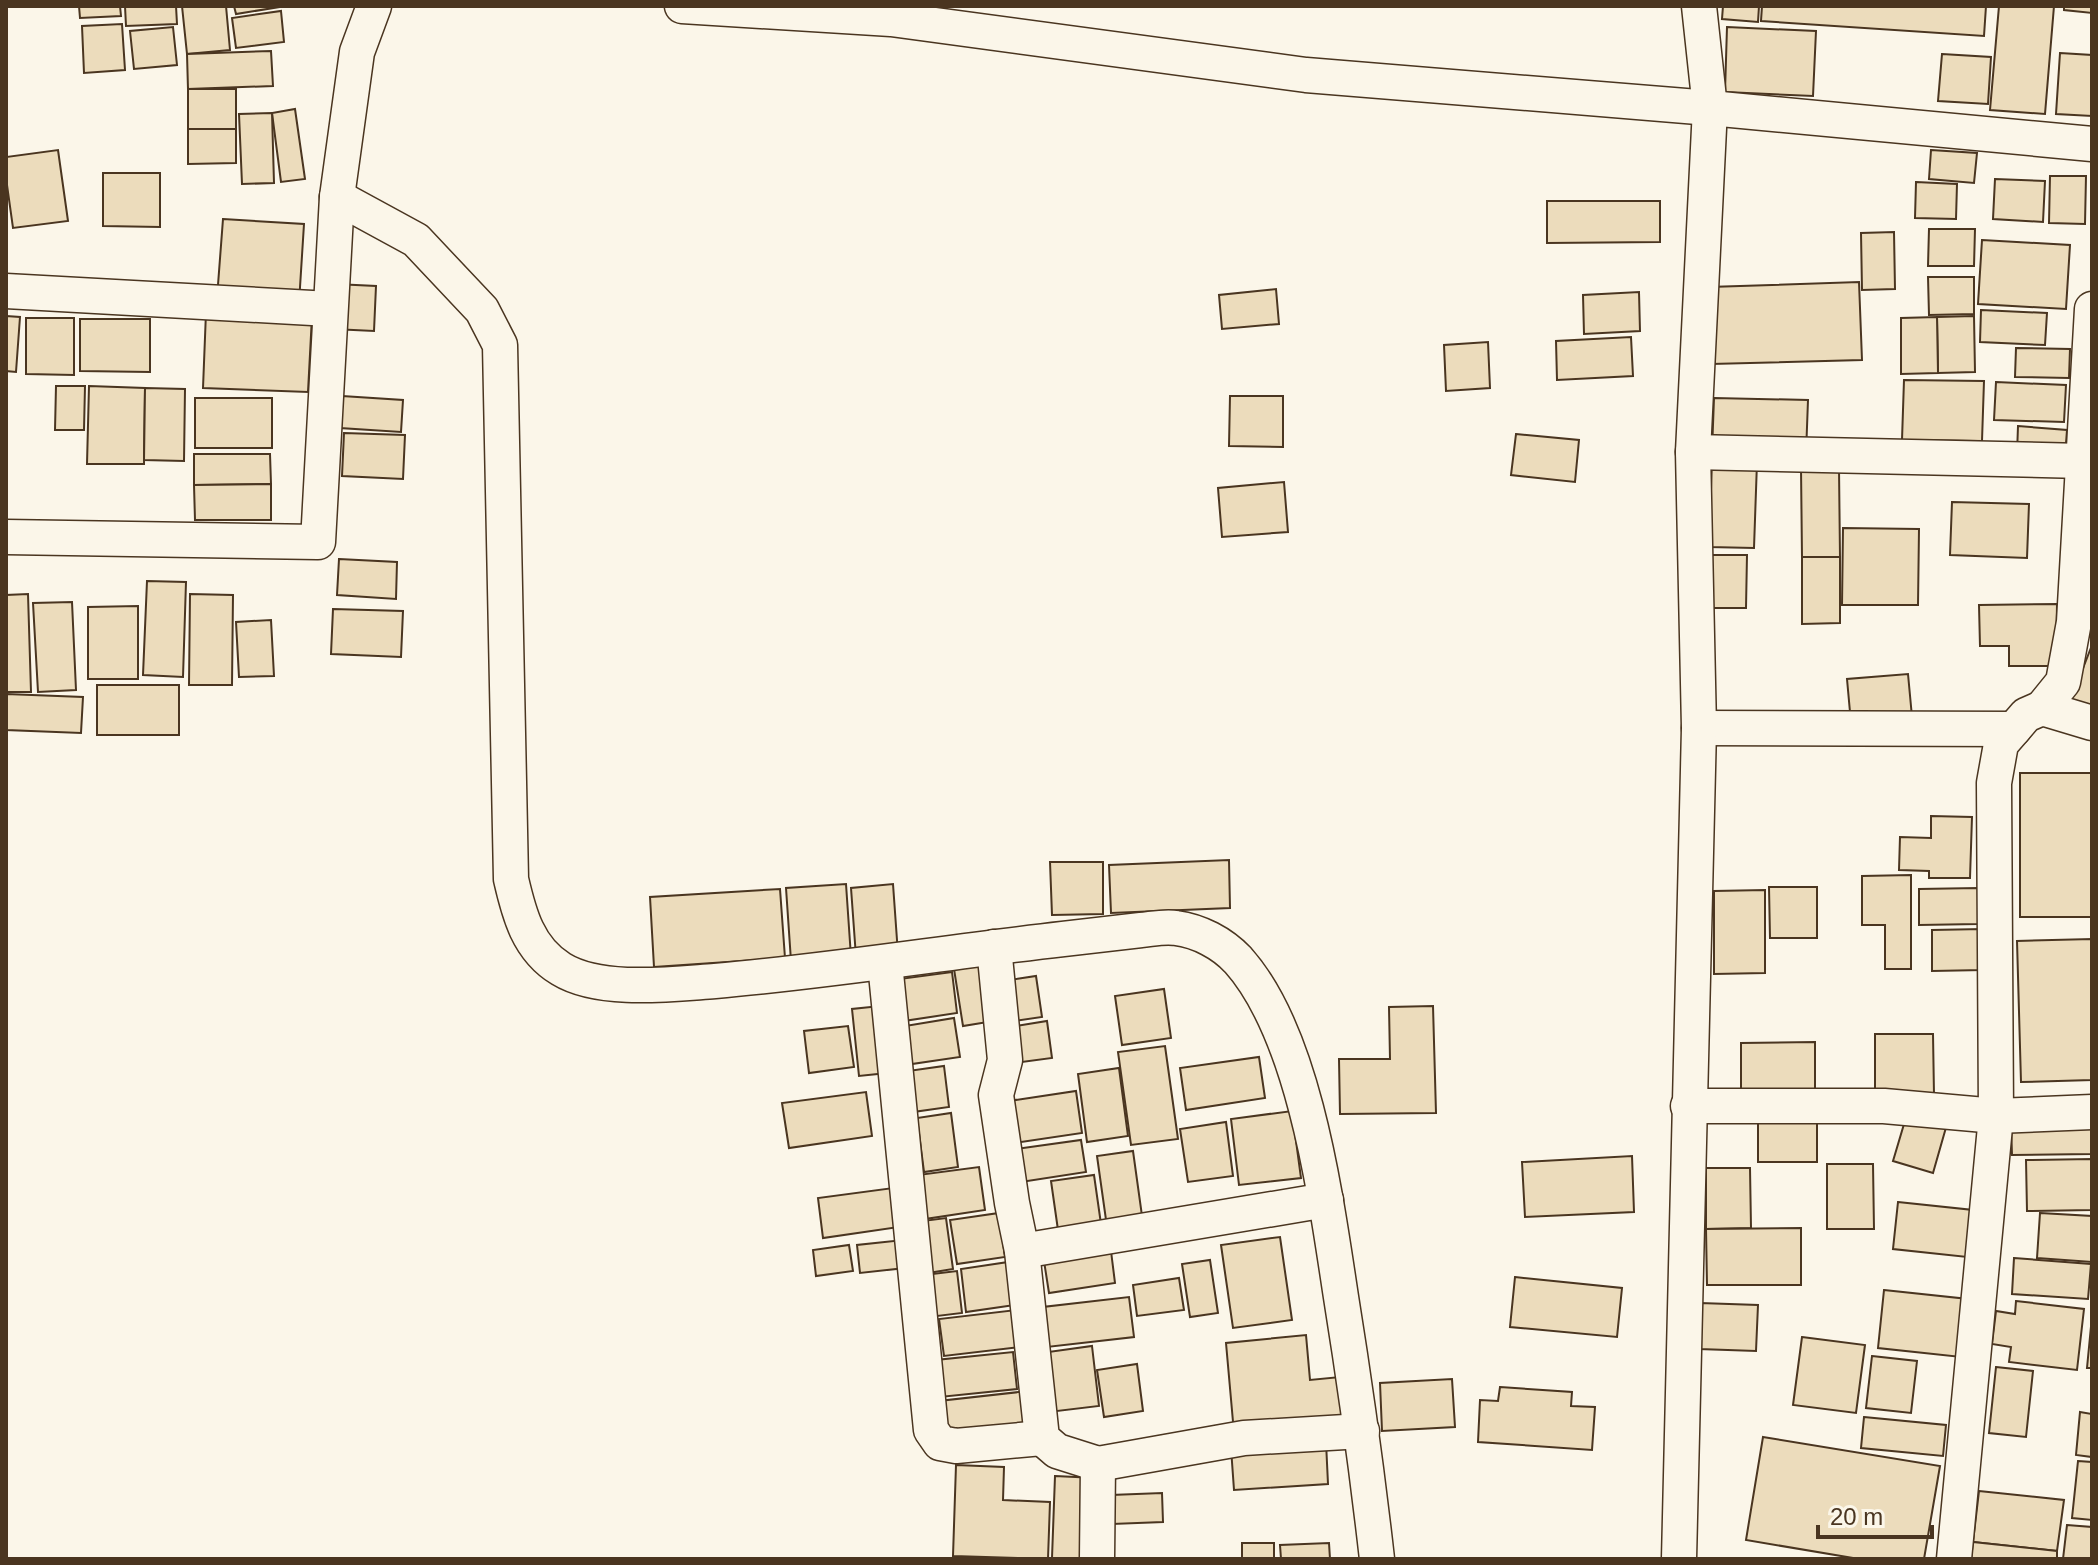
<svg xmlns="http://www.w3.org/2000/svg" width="2098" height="1565" font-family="Arial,sans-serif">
	<rect width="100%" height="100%" fill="#fbf6e9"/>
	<!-- building -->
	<g fill="#ecdcbc" stroke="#4a3520" stroke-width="2">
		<path d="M79,6H120L121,16L80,18Z"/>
		<path d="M125,6H176L177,24L126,26Z"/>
		<path d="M182,6H226L230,50L187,54Z"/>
		<path d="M234,6H286L236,14Z"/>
		<path d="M1723,6H1759L1758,22L1722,19Z"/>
		<path d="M1762,6H1986L1984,36L1761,21Z"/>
		<path d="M1999,6H2054L2045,114L1990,110Z"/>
		<path d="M2064,6H2092V13L2064,10Z"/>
		<path d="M281,11L284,42L236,48L232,18Z"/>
		<path d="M122,24L125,70L84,73L82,26Z"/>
		<path d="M173,27L177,65L134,69L130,31Z"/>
		<path d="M1727,27L1816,31L1813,96L1725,92Z"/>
		<path d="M271,51L273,86L188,89L187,54Z"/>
		<path d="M2060,53L2092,55V116L2056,114Z"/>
		<path d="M1942,54L1991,57L1988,104L1938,101Z"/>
		<rect x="188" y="89" width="48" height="40"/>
		<path d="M295,109L305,179L281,182L272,113Z"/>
		<path d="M272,113L274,183L242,184L239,114Z"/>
		<path d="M188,129H236V163L188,164Z"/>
		<path d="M58,150L68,221L13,228L6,178V157Z"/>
		<path d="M1931,150L1977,153L1974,183L1929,179Z"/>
		<path d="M103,173H160V227L103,226Z"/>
		<path d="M2050,176H2086L2085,224L2049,223Z"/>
		<path d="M1995,179L2045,181L2043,222L1993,219Z"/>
		<path d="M1916,182L1957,184L1956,219L1915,218Z"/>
		<path d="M1547,201H1660V242L1547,243Z"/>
		<path d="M223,219L304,224L299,303L217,298Z"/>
		<path d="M1929,229H1975L1974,266H1928Z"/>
		<path d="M1894,232L1895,289L1862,290L1861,233Z"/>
		<path d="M1982,240L2070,245L2066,309L1978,304Z"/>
		<path d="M1928,277H1974V314L1929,315Z"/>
		<path d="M1859,282L1862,360L1711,364L1709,287Z"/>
		<path d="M335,284L376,286L374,331L333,329Z"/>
		<path d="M1276,289L1279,324L1222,329L1219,295Z"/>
		<path d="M1639,292L1640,331L1584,334L1583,295Z"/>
		<path d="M1981,310L2047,313L2045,345L1980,342Z"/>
		<path d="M206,312L312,316L308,392L203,388Z"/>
		<path d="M6,316L20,317L16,372L6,371Z"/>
		<path d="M1974,316L1975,372L1938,373L1937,317Z"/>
		<path d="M1937,317L1938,373L1901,374V318Z"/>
		<path d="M26,318H74V375L26,374Z"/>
		<path d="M80,319H150V372L80,371Z"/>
		<path d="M1631,337L1633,376L1557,380L1556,341Z"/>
		<path d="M1488,342L1490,388L1446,391L1444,345Z"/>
		<path d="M2016,348L2070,349L2069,378L2015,377Z"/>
		<path d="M1904,380L1984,381L1982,441L1902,440Z"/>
		<path d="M1996,382L2066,385L2064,422L1994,420Z"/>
		<path d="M56,386H85L84,430H55Z"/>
		<path d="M89,386L145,388L144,464H87Z"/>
		<path d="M145,388L185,389L184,461L144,460Z"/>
		<path d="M342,396L403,400L401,432L340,428Z"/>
		<path d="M1230,396H1283V447L1229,446Z"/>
		<rect x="195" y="398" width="77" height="50"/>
		<path d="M1714,398L1808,400L1806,454L1712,451Z"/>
		<path d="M2018,426L2067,430L2065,457L2017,454Z"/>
		<path d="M344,433L405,435L403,479L342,476Z"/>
		<path d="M1516,434L1579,440L1575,482L1511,475Z"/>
		<path d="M194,454H270L271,484L194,485Z"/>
		<path d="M1712,461L1757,462L1754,548L1709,547Z"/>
		<path d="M1801,468H1839L1840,557H1802Z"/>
		<path d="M1284,482L1288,532L1222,537L1218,488Z"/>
		<path d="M271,484V520H195L194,485Z"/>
		<path d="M1952,502L2029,504L2027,558L1950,555Z"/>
		<path d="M1843,528L1919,529L1918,605H1842Z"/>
		<path d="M1710,555H1747L1746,608H1710Z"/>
		<path d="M1802,557H1840V623L1802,624Z"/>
		<path d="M339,559L397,562L396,599L337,595Z"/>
		<path d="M147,581L186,582L183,677L143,675Z"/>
		<path d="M28,594L31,692H6V595Z"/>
		<path d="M190,594L233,595L232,685H189Z"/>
		<path d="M72,602L76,690L38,692L33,603Z"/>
		<path d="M2057,604L2056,666H2009V646H1980L1979,605Z"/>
		<path d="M138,606V679H88V607Z"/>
		<path d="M333,609L403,611L401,657L331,654Z"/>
		<path d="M271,620L274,676L239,677L236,622Z"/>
		<path d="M2092,645V711L2070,702Z"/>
		<path d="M1908,674L1912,717L1851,723L1847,679Z"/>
		<rect x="97" y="685" width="82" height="50"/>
		<path d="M6,694L83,697L81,733L6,730Z"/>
		<rect x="2020" y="773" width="72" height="144"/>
		<path d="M1931,816L1972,817L1970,878H1929V871L1899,870L1900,837L1931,838Z"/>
		<path d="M1229,860L1230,908L1111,913L1109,865Z"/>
		<path d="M1050,862H1103V914L1052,915Z"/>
		<path d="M1911,875V969H1885V925H1862V876Z"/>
		<path d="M846,884L851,957L791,961L786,888Z"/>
		<path d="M893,884L898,954L856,957L851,888Z"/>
		<path d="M1769,887H1817V938H1770Z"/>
		<path d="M1978,888V924L1919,925V889Z"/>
		<path d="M780,889L785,958L654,967L650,897Z"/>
		<path d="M1765,890V973L1714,974V891Z"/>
		<path d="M1983,929V970L1932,971V930Z"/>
		<path d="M2092,939V1080L2021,1082L2017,941Z"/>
		<path d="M986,964L994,1021L963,1026L954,969Z"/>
		<path d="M952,972L957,1013L897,1022L892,980Z"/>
		<path d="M1036,976L1042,1017L1014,1021L1009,980Z"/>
		<path d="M1164,989L1171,1038L1122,1045L1115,996Z"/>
		<path d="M880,1006L887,1073L859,1076L852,1009Z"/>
		<path d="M1433,1006L1436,1113L1340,1114L1339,1059H1390L1389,1007Z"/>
		<path d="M954,1018L960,1057L905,1065L899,1027Z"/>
		<path d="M1047,1021L1052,1058L1014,1063L1009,1027Z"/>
		<path d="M848,1026L854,1067L809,1073L804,1031Z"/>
		<path d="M1875,1034H1933L1934,1095L1875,1096Z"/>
		<path d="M1815,1042V1089L1741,1090V1043Z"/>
		<path d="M1165,1046L1178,1139L1131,1145L1118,1052Z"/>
		<path d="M1259,1057L1265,1098L1186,1110L1180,1068Z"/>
		<path d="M944,1066L949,1107L913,1112L908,1071Z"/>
		<path d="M1119,1068L1128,1136L1087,1142L1078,1074Z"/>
		<path d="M1076,1091L1082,1133L1008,1144L1002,1102Z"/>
		<path d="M866,1092L872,1136L789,1148L782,1103Z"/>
		<path d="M1817,1108V1162H1758V1109Z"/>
		<path d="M1292,1111L1301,1178L1239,1185L1231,1119Z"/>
		<path d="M951,1113L958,1167L924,1172L917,1118Z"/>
		<path d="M1907,1114L1947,1124L1933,1173L1893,1161Z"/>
		<path d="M1226,1122L1233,1176L1188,1182L1180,1129Z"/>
		<path d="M2011,1124H2092V1154L2012,1155Z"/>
		<path d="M1081,1140L1086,1172L1014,1183L1009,1150Z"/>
		<path d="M1133,1151L1143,1223L1107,1227L1097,1156Z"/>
		<path d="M1632,1156L1634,1212L1525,1217L1522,1162Z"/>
		<path d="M2092,1159V1210L2027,1211L2026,1160Z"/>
		<path d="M1827,1164H1873L1874,1229H1827Z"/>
		<path d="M979,1167L985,1210L925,1219L918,1175Z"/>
		<path d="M1706,1168H1750L1751,1228L1706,1229Z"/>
		<path d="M1094,1175L1102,1231L1059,1237L1051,1181Z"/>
		<path d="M893,1188L899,1227L823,1238L818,1198Z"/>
		<path d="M1898,1202L1973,1210L1967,1257L1893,1249Z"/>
		<path d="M999,1213L1005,1257L957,1264L950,1220Z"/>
		<path d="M2040,1213L2092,1216V1262L2037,1258Z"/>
		<path d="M946,1218L953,1269L922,1274L915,1222Z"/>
		<path d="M1801,1228V1285H1707L1706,1229Z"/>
		<path d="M1280,1237L1292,1320L1233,1328L1221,1245Z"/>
		<path d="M903,1240L905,1268L860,1273L857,1245Z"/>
		<path d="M849,1245L853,1271L816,1276L813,1250Z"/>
		<path d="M1111,1251L1115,1283L1049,1293L1044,1261Z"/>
		<path d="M2014,1258L2091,1264L2088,1299L2012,1294Z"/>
		<path d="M1210,1260L1218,1313L1190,1317L1182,1264Z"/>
		<path d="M1015,1261L1021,1304L966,1312L961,1269Z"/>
		<path d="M957,1271L962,1313L929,1317L924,1275Z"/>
		<path d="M1515,1277L1622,1288L1617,1337L1510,1327Z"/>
		<path d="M1179,1278L1184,1310L1137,1316L1133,1285Z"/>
		<path d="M1884,1290L1968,1299L1961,1357L1878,1348Z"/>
		<path d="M1129,1297L1134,1337L1047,1347L1043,1307Z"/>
		<path d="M2016,1301L2084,1309L2077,1370L2009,1362L2011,1347L1992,1344L1996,1311L2015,1314Z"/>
		<path d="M1700,1303L1758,1305L1756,1351L1699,1349Z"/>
		<path d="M1016,1310L1021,1347L944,1356L939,1319Z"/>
		<path d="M2092,1316V1368H2087Z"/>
		<path d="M1306,1335L1310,1380L1340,1377L1345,1422L1234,1433L1226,1343Z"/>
		<path d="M1802,1337L1865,1345L1856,1413L1793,1405Z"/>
		<path d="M1092,1346L1099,1406L1049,1412L1041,1353Z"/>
		<path d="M1013,1352L1017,1389L940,1397L936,1360Z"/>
		<path d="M1872,1356L1917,1361L1911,1413L1866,1408Z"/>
		<path d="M1137,1364L1143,1411L1104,1417L1097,1370Z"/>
		<path d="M1996,1367L2033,1371L2026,1437L1989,1433Z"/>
		<path d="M1452,1379L1455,1427L1382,1431L1380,1383Z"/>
		<path d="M1500,1387L1572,1392L1571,1406L1595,1407L1592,1450L1478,1442L1480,1400L1498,1401Z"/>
		<path d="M1028,1391L1031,1430L944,1439L939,1401Z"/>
		<path d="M2080,1412L2092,1414V1457L2076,1455Z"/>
		<path d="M1864,1417L1946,1425L1943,1456L1861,1448Z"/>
		<path d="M1763,1437L1940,1466L1924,1559H1859L1746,1540Z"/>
		<path d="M1326,1442L1328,1484L1234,1490L1231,1448Z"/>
		<path d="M2078,1461L2092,1462V1520L2072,1518Z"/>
		<path d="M956,1465L1004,1467L1003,1500L1050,1502L1048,1559L953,1556Z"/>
		<path d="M1055,1476L1096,1478L1093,1559L1052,1558Z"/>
		<path d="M1979,1491L2064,1500L2057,1551L1973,1542Z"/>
		<path d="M1162,1493L1163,1522L1112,1524L1111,1495Z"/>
		<path d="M2067,1525L2092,1527V1559H2063Z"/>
		<path d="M1973,1542L2057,1551V1559H1971Z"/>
		<rect x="1242" y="1543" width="32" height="16"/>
		<path d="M1329,1543L1330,1559H1281L1280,1545Z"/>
	</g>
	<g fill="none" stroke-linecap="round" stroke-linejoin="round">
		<defs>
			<g id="minor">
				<path d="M682,6L891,19L1306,75L1710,108L2092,144"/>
				<path d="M337,197L416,240L482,310L500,345L511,879C519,914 528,949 561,969C600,993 671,984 715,981C832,971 947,952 1063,939C1089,936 1115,933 1141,930C1152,929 1165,926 1176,928C1199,931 1222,943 1238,960C1305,1035 1326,1199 1341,1297C1355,1384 1367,1471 1377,1559"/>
				<path d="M6,291L330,309"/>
				<path d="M1693,452L2083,461"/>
				<path d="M6,537L318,542L337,197L357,52L374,6"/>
				<path d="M2042,708L2063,682L2074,622L2092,309"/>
				<path d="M1699,728L2014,729"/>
				<path d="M994,947L1005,1060L996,1095L1012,1203L1022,1251L1042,1438L1057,1451L1098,1464L1244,1438L1362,1431"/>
				<path d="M885,963L931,1430L940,1443L956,1446L1042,1438"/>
				<path d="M1688,1106H1884L1996,1116L2092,1112"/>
				<path d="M1022,1251L1326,1200"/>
				<path d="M1097,1559L1098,1464"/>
				<path d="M1679,1559L1699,728L1693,452L1710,108L1699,6"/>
				<path d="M1954,1559L1996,1116L1994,783L2001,744L2026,715L2042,708L2092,723"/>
			</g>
		</defs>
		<!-- minor casing -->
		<use href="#minor" stroke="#4a3520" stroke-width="37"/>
		<!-- minor -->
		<use href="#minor" stroke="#fbf6e9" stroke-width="34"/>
	</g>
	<!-- border -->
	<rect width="2098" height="1565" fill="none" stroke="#4a3520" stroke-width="16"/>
	<!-- scale -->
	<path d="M1818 1525v12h114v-12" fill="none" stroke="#4a3520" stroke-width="4"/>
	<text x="1830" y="1525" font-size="24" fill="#4a3520" stroke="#fbf6e9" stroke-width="6" paint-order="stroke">20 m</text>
</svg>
